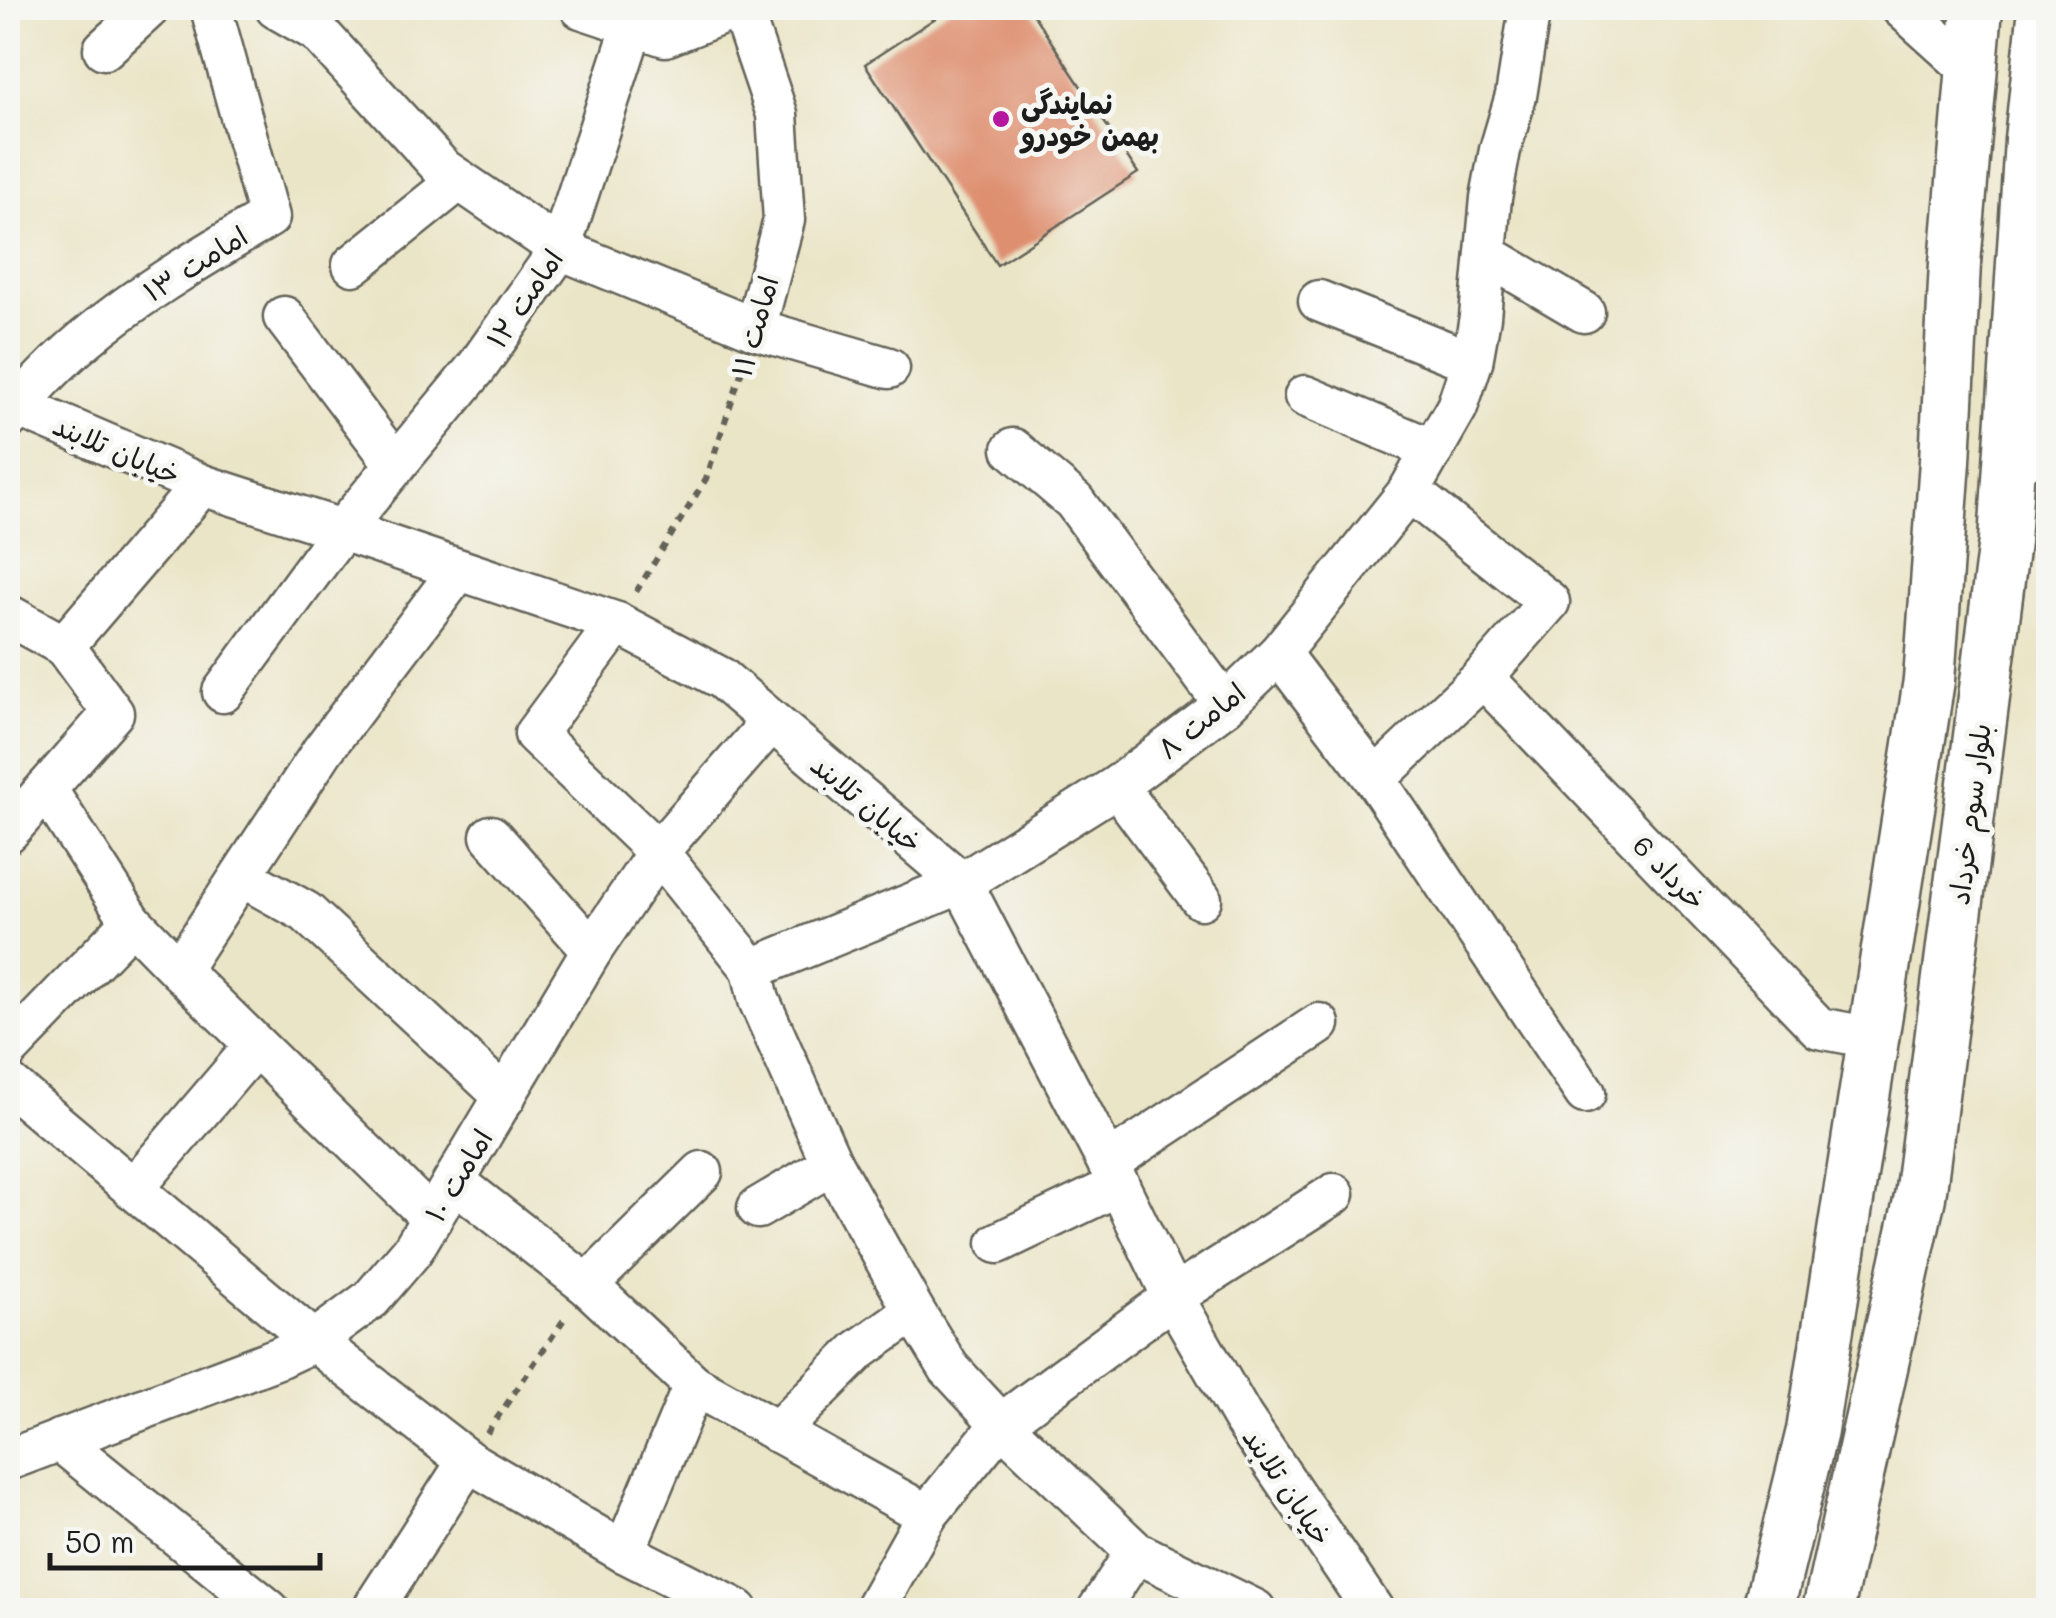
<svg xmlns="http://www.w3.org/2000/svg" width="2056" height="1618" font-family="Mali,'Playpen Sans Arabic',sans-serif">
	<rect width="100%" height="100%" fill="#f6f6f2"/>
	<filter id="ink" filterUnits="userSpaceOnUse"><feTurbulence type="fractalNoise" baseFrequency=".01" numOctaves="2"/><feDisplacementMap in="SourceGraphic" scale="20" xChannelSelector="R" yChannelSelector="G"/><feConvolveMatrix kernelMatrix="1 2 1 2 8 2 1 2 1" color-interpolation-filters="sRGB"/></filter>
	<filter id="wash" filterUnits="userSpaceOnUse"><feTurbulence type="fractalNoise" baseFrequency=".0048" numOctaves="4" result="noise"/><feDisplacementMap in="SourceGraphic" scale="40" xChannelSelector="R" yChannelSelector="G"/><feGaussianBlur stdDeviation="2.25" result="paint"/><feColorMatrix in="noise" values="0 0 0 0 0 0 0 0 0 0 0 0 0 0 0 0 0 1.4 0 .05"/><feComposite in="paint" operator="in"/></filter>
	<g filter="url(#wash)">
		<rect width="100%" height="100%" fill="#ebe5c7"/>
		<g id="blocks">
			<!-- building -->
			<path fill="#de8f6f" d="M951,8H1029L1138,173L997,265L865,64Z"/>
		</g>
	</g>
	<g filter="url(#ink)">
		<use href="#blocks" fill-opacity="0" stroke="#646258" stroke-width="2.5"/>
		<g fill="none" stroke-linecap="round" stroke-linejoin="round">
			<defs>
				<g id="minor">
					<path d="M276,8L318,32L443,169L560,249L755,329L889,368"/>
					<path d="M581,8L665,36L737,8"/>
					<path d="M741,8L777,114L784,220L755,329"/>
					<path d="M1902,8L1973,72"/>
					<path d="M104,49L149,8"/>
					<path d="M1487,255L1584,312"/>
					<path d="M353,265L459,180"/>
					<path d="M1319,301L1472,362"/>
					<path d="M284,317L396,465"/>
					<path d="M1305,396L1433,450"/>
					<path d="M8,400L17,406L202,485L342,530L617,623L721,678L962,883L1108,1163L1173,1297L1242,1417L1373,1610"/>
					<path d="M8,419C76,329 174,274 269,217L211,8"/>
					<path d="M1013,449L1074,501L1225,705"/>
					<path d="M2009,467L2048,449"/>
					<path d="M1409,491L1549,602L1483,677L1375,779L1585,1093"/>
					<path d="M8,615L64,646"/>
					<path d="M617,623L535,734L658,852L752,969"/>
					<path d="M1279,653L1375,779"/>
					<path d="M1483,677L1819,1028L1873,1038"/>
					<path d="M223,692L342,530L477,367L560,249L633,25"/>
					<path d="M1117,786L1201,899"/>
					<path d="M46,789L132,922"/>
					<path d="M8,832L113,713L64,646L202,485"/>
					<path d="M491,836L592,950"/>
					<path d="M241,876L306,912L505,1097"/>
					<path d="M179,970L432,1218"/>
					<path d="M8,1050L132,922L179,970L323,750L459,570"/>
					<path d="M8,1083L314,1341L468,1461L624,1552L738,1610"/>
					<path d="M1108,1163L1319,1024"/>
					<path d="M832,1164L914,1311L949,1368L1001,1424L1136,1552L1255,1610"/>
					<path d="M454,1181L587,1285L694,1385"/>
					<path d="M133,1189L255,1046"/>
					<path d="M758,1208L832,1164L759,1000L752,969L962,883L1117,786L1225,705L1279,653L1409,491L1457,407L1472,362L1480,317L1491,198L1500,150L1516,96L1530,8"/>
					<path d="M998,1243L1119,1185"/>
					<path d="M587,1285L702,1172"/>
					<path d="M777,1432L859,1350L914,1311"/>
					<path d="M59,1440L269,1610"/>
					<path d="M8,1460L278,1358L314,1341L371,1299L412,1251L592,950L658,852L771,722"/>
					<path d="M624,1552L694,1385L927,1515"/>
					<path d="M372,1610L468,1461"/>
					<path d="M874,1610L927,1515L1001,1424L1173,1297L1334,1194"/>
					<path d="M1098,1610L1136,1552"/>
				</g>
				<g id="major">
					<path d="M1768,1610L1812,1431L1929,680L1945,461L1955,263L1977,8"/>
					<path d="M1828,1610L1920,1197L2004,541L2030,140L2044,8"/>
				</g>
			</defs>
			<!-- minor casing -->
			<use href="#minor" stroke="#646258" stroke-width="45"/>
			<!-- major casing -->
			<use href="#major" stroke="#646258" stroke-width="55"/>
			<!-- path -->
			<g stroke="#646258" stroke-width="6" stroke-dasharray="8 8" stroke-linecap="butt">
				<path d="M636,592L706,479L745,361"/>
				<path d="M487,1433L567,1315"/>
			</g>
			<!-- minor -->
			<use href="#minor" stroke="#fff" stroke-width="40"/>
			<!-- major -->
			<use href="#major" stroke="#fff" stroke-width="50"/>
		</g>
	</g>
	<!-- markers -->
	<circle fill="#b5179e" stroke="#f6f6f2" stroke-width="4" cx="1001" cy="119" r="10"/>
	<g text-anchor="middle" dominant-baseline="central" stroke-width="10" stroke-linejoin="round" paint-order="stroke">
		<!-- poi labels -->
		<g font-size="28" font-weight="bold" fill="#1c1c1c" stroke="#f6f6f2" text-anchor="start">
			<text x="1021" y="103">نمایندگی<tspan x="1021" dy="32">بهمن خودرو</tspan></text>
		</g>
		<!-- street labels -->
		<g font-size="28" fill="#1c1c1c" stroke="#f6f6f2">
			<text transform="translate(195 263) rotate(-32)">امامت ۱۳</text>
			<text transform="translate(524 298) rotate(-56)">امامت ۱۲</text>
			<text transform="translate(754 326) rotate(-74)">امامت ۱۱</text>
			<text transform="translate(117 449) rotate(23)">خیابان تلابند</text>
			<text transform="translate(1201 720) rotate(-39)">امامت ۸</text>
			<text transform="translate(867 803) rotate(40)">خیابان تلابند</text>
			<text transform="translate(1969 814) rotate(-83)">بلوار سوم خرداد</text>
			<text transform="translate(1670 872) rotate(46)">خرداد 6</text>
			<text transform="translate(458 1175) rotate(-59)">امامت ۱۰</text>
			<text transform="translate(1288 1486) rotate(56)">خیابان تلابند</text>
		</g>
	</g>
	<!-- margin -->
	<rect width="2056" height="1618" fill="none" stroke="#f6f6f2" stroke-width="40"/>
	<!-- scale -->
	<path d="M50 1553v15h270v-15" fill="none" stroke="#1c1c1c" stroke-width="5"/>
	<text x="65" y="1553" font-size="30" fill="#1c1c1c" stroke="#f6f6f2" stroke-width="8" paint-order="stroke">50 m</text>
</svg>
